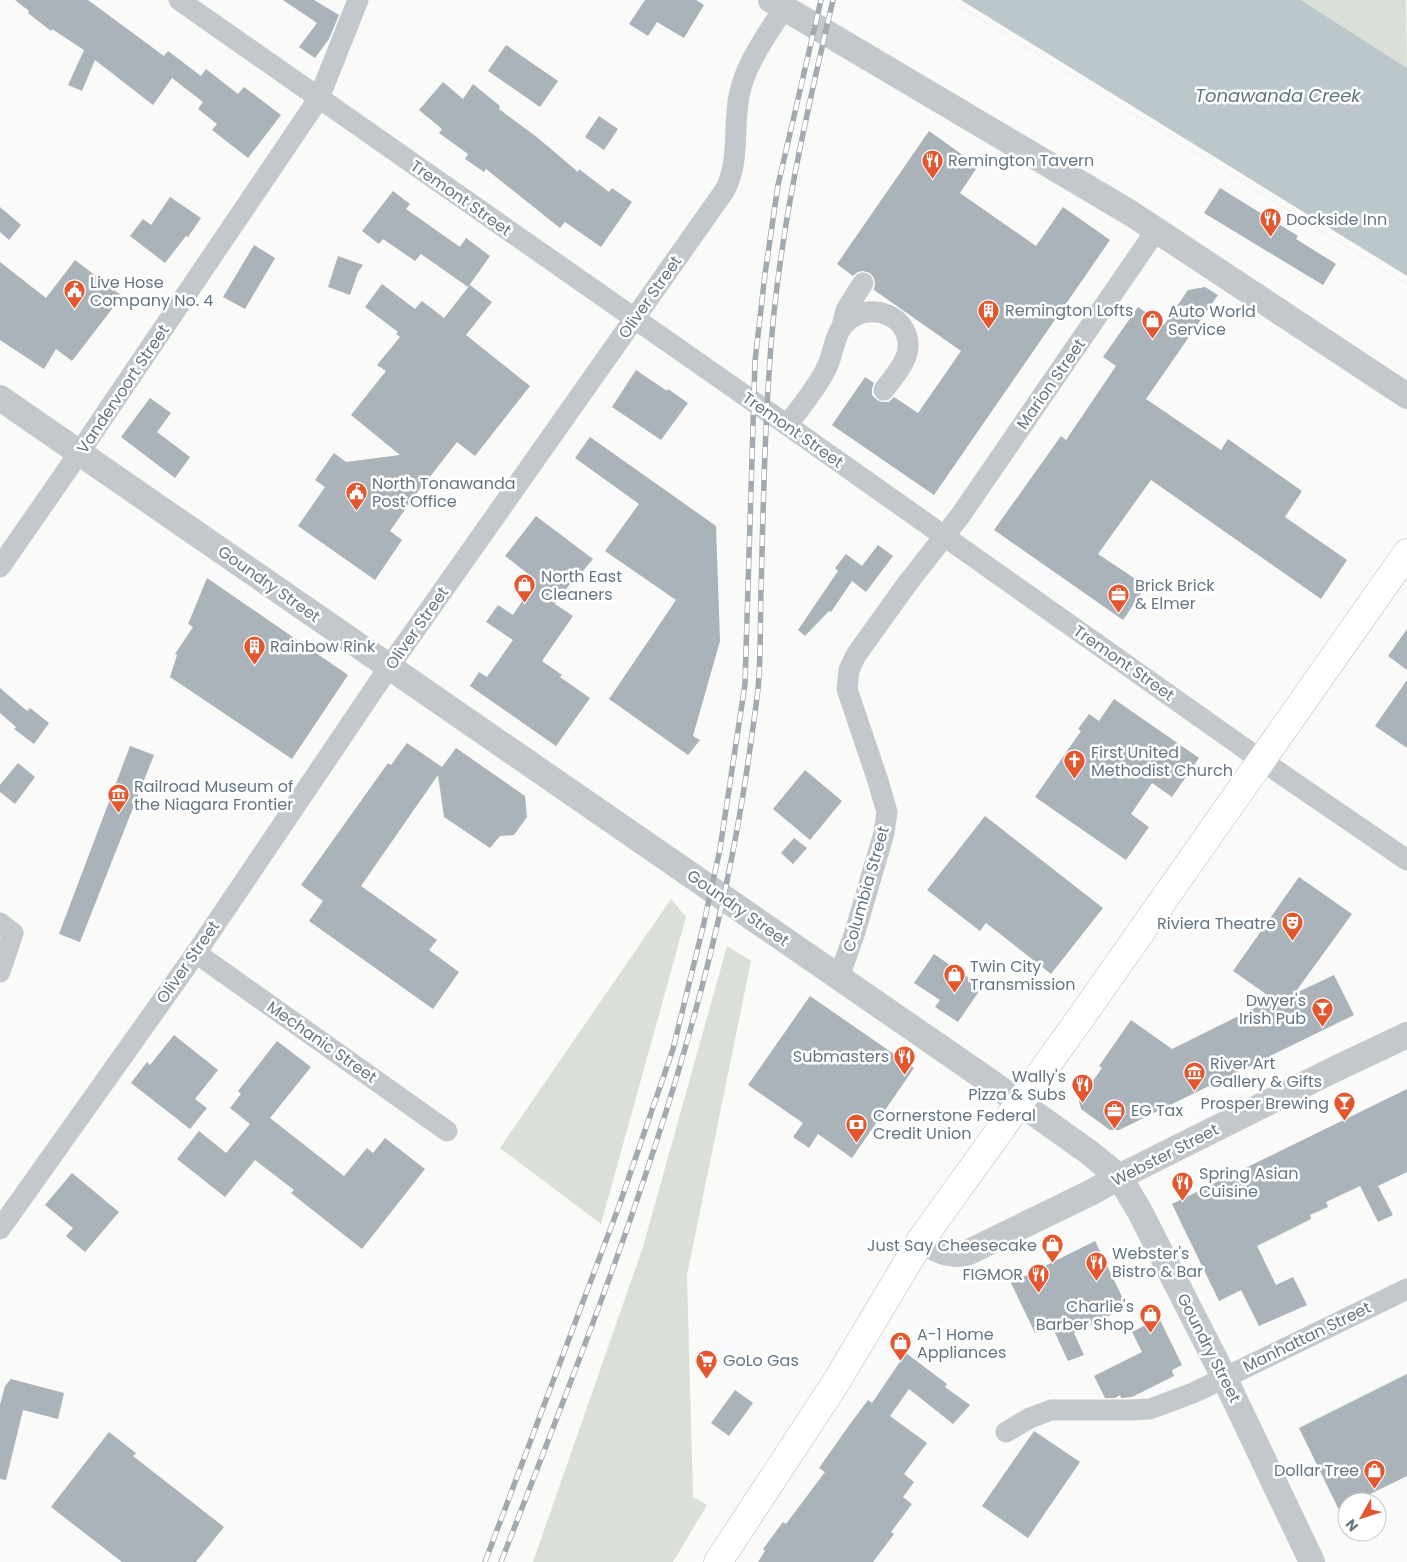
<svg xmlns="http://www.w3.org/2000/svg" width="1407" height="1562" font-family="Poppins,sans-serif">
	<rect width="100%" height="100%" fill="#fafaf8"/>
	<!-- green -->
	<g fill="#dadfd7">
		<path d="M1301,0H1406L1407,68Z"/>
		<path d="M671,899L686,917L601,1224L500,1148Z"/>
		<path d="M727,946L751,961L687,1275L693,1497L707,1505L673,1562H533L643,1247Z"/>
	</g>
	<!-- water -->
	<path fill="#bbc7cb" d="M950,0H1301L1407,68V284Z"/>
	<!-- pier -->
	<path fill="#fafaf8" d="M950,0H961L1407,276V284Z"/>
	<!-- building -->
	<g fill="#aab3b9">
		<path d="M15,0H88L164,56L168,51L201,76L206,69L238,94L244,87L281,115L248,158L212,130L217,124L198,109L203,102L172,78L153,105L95,60L82,91L68,85L84,50L52,29L51,31L28,13L29,11Z"/>
		<path d="M283,0H314L339,15L329,39L315,58L299,47L317,23Z"/>
		<path d="M645,0H696L704,5L684,38L657,22L648,36L629,24Z"/>
		<path d="M506,45L558,81L540,107L488,71Z"/>
		<path d="M443,82L463,99L473,84L500,106L499,109L538,138L578,172L579,169L609,192L612,188L632,202L601,247L565,222L560,228L486,169L484,172L465,159L468,154L439,133L442,129L419,110Z"/>
		<path d="M599,116L618,129L604,150L585,137Z"/>
		<path d="M929,131L978,166L960,193L1036,246L1063,207L1110,240L934,495L832,425L865,377L874,383L872,388V395L877,400L882,402H889L894,397L918,413L961,351L874,290L875,283L874,278L870,273L863,271L858,272L853,276L837,264Z"/>
		<path d="M1220,188L1298,236L1296,239L1336,264L1323,285L1204,213Z"/>
		<path d="M393,191L410,204L406,209L460,247L466,238L490,256L468,287L421,254L415,261L383,239L379,244L362,231Z"/>
		<path d="M170,197L201,218L188,237L186,236L165,263L130,236L143,219L151,225Z"/>
		<path d="M0,207L21,225L9,240L0,232Z"/>
		<path d="M254,245L275,258L245,309L223,297Z"/>
		<path d="M338,256L363,265L358,272L350,295L328,287Z"/>
		<path d="M75,260L122,296L72,361L56,349L44,369L0,340V262L46,298Z"/>
		<path d="M382,284L415,309L422,301L444,318L470,285L492,302L466,335L530,386L475,456L457,442L429,478L428,477L390,531L402,540L375,580L298,526L325,487L315,480L334,453L346,462L400,455L351,415L386,371L377,365L400,337L396,334L398,332L365,307Z"/>
		<path d="M1205,287L1218,295L1146,399L1221,450L1228,439L1302,491L1285,517L1347,560L1321,599L1151,480L1098,554L1146,586L1123,620L994,530L1061,436L1066,440L1116,366L1103,357L1138,307L1164,325L1188,290Z"/>
		<path d="M636,370L667,391L668,389L688,403L661,440L612,407Z"/>
		<path d="M150,398L171,413L157,432L190,457L175,478L121,437Z"/>
		<path d="M590,437L716,526L720,641L693,736L700,740L688,755L609,699L676,600L605,551L639,504L575,458Z"/>
		<path d="M536,516L593,559L578,577L576,576L555,604L573,616L542,661L562,675L560,677L590,698L556,746L470,686L479,672L487,677L513,640L486,622L498,605L513,615L536,580L505,556Z"/>
		<path d="M878,545L893,556L866,592L852,581L831,612L829,611L805,636L798,630L838,571L835,568L846,554L862,566Z"/>
		<path d="M207,578L348,675L292,759L170,677L177,655L175,654L193,627L188,624Z"/>
		<path d="M1407,629V670L1388,656Z"/>
		<path d="M1407,680V748L1375,726Z"/>
		<path d="M0,688L27,711L30,708L49,723L34,744L14,729L16,727L0,713Z"/>
		<path d="M1114,699L1199,758L1172,797L1152,783L1131,814L1149,827L1126,860L1035,797L1081,731L1078,729L1089,714L1099,721Z"/>
		<path d="M407,743L442,767L456,748L525,796L527,817L514,835L500,836L490,848L444,817L438,775L361,886L437,940L429,950L459,972L433,1009L309,921L323,901L301,885L388,763L391,765Z"/>
		<path d="M130,746L154,755L80,942L59,934Z"/>
		<path d="M18,763L35,777L15,804L0,792V785Z"/>
		<path d="M805,770L842,801L810,840L773,809Z"/>
		<path d="M985,816L1103,908L1051,974L986,923L980,931L927,890Z"/>
		<path d="M794,838L807,848L793,864L781,853Z"/>
		<path d="M1299,877L1352,914L1294,994L1334,975L1354,1015L1119,1130H1110L1081,1109L1079,1101L1102,1068L1099,1066L1131,1020L1172,1049L1273,999L1233,971Z"/>
		<path d="M934,954L982,987L958,1022L935,1007L940,1000L914,983Z"/>
		<path d="M810,996L914,1068L852,1158L818,1134L809,1148L793,1137L803,1123L748,1085Z"/>
		<path d="M174,1035L218,1070L195,1099L207,1108L190,1129L131,1083L147,1062L150,1065Z"/>
		<path d="M277,1041L311,1067L270,1118L344,1176L367,1148L373,1153L385,1138L425,1169L362,1249L291,1193L294,1190L255,1160L225,1197L177,1159L199,1131L226,1153L250,1124L230,1108L241,1094L238,1091Z"/>
		<path d="M1407,1089V1172L1378,1186L1393,1215L1378,1222L1360,1186L1326,1202L1328,1207L1310,1215L1311,1219L1257,1246L1276,1285L1293,1277L1307,1305L1259,1326L1241,1290L1219,1301L1172,1204Z"/>
		<path d="M72,1173L119,1212L85,1252L66,1236L73,1228L45,1205Z"/>
		<path d="M1095,1241L1127,1307L1074,1333L1084,1355L1068,1361L1051,1324L1035,1333L1011,1283Z"/>
		<path d="M1159,1318L1182,1365L1172,1370L1174,1376L1132,1397L1121,1398L1120,1395L1115,1398H1105L1094,1376L1142,1352L1132,1332Z"/>
		<path d="M906,1353L947,1384L945,1387L970,1405L953,1424L909,1389L890,1416L927,1443L904,1474L914,1482L903,1497L912,1504L891,1532L894,1534L873,1562H758L765,1551L763,1549L783,1522L786,1524L825,1472L819,1468L850,1424L868,1400L872,1403Z"/>
		<path d="M1407,1374V1476L1354,1502H1347V1506L1339,1510L1299,1428Z"/>
		<path d="M11,1379L64,1393L58,1419L23,1410L6,1480L0,1479V1405L5,1386Z"/>
		<path d="M735,1390L753,1403L729,1436L711,1423Z"/>
		<path d="M1034,1431L1080,1462L1028,1538L982,1506Z"/>
		<path d="M109,1432L136,1453L133,1456L224,1527L196,1562H122L51,1507Z"/>
	</g>
	<g fill="none" stroke-linecap="round" stroke-linejoin="round">
		<defs>
			<path id="primary" d="M718,1562L835,1384L921,1240L1077,1023L1407,553"/>
		</defs>
		<!-- primary casing -->
		<use href="#primary" stroke="#b5babe" stroke-width="29"/>
		<!-- minor -->
		<g stroke="#c3c8cc" stroke-width="21">
			<path d="M179,0L787,425L1261,760L1407,860"/>
			<path d="M842,326L846,310L863,283"/>
			<path d="M787,425C801,407 816,389 826,369C835,352 833,331 850,319C872,303 906,315 908,343C910,360 893,377 884,390"/>
			<path d="M0,567L79,453L319,98L358,0"/>
			<path d="M0,923L13,933L0,972"/>
			<path d="M196,953L447,1131"/>
			<path d="M839,977L855,932L884,833L887,812L878,781L847,689L849,670L856,655L907,584L960,516L1157,229"/>
			<path d="M0,1229L196,953L389,667L725,190C740,161 733,127 739,96C745,64 767,35 784,8"/>
			<path d="M1006,1432L1030,1418L1051,1410H1130L1150,1409L1193,1393L1407,1289"/>
		</g>
		<!-- tertiary -->
		<g stroke="#c3c8cc" stroke-width="26">
			<path d="M771,0L1132,214L1407,396"/>
			<path d="M0,398L989,1081L1090,1153L1119,1177L1139,1210L1224,1377L1312,1562"/>
			<path d="M921,1240C937,1250 950,1258 969,1252L1090,1193L1119,1177L1333,1070L1407,1035"/>
		</g>
		<!-- primary -->
		<use href="#primary" stroke="#fff" stroke-width="28"/>
		<defs>
			<g id="rail">
				<path d="M485,1562L619,1206L673,1049L703,927L720,849L745,684L755,361L765,274L778,185L821,0"/>
				<path d="M501,1562C601,1304 707,1044 747,769C751,742 755,715 758,689C761,657 760,624 761,592C763,519 764,446 769,374C776,247 804,123 833,0"/>
			</g>
		</defs>
		<!-- rail casing -->
		<use href="#rail" stroke="#a2aab0" stroke-width="5.5"/>
		<!-- rail -->
		<use href="#rail" stroke="#fff" stroke-width="4" stroke-dasharray="11" stroke-linecap="butt"/>
	</g>
	<!-- icons -->
	<defs>
		<symbol id="restaurant-pin" viewBox="-11 -11 22 30"><path d="M0 17L-7.5 6A9.5 9.5 0 1 1 7.5 6Z" fill="#e4572e" stroke="#fff"/><path d="M-5-6h1v4h1v-4h1v4h1v-4h1v5L-1.5 .5V6h-2V.5L-5-1ZM5-6V6H3V1.5H1.5Q1.5-4 5-6Z" fill="#fff"/></symbol>
		<symbol id="civic-pin" viewBox="-11 -11 22 30"><path d="M0 17L-7.5 6A9.5 9.5 0 1 1 7.5 6Z" fill="#e4572e" stroke="#fff"/><path d="M-.6-6.5H3V-4.5H.6V-3L4-1V1h2V6H-6V1h2V-1L-.6-3ZM-1.2 2.5V6h2.4V2.5Z" fill="#fff"/></symbol>
		<symbol id="building-pin" viewBox="-11 -11 22 30"><path d="M0 17L-7.5 6A9.5 9.5 0 1 1 7.5 6Z" fill="#e4572e" stroke="#fff"/><path d="M-4-6H4V6H1V3H-1V6H-4ZM-2.5-4.3h1.7v1.8h-1.7ZM.8-4.3h1.7v1.8H.8ZM-2.5-1h1.7V.8h-1.7ZM.8-1h1.7V.8H.8Z" fill="#fff"/></symbol>
		<symbol id="shop-pin" viewBox="-11 -11 22 30"><path d="M0 17L-7.5 6A9.5 9.5 0 1 1 7.5 6Z" fill="#e4572e" stroke="#fff"/><path d="M-5-2.5h2.3a2.7 3.5 0 0 1 5.4 0H5L5.5 6h-11ZM-1.5-2.5h3a1.5 2.3 0 0 0-3 0Z" fill="#fff"/></symbol>
		<symbol id="office-pin" viewBox="-11 -11 22 30"><path d="M0 17L-7.5 6A9.5 9.5 0 1 1 7.5 6Z" fill="#e4572e" stroke="#fff"/><path d="M-6-3h4V-5.5h4V-3h4V5H-6ZM-1-4.5V-3h2v-1.5ZM-6 0V1H6V0Z" fill="#fff"/></symbol>
		<symbol id="church-pin" viewBox="-11 -11 22 30"><path d="M0 17L-7.5 6A9.5 9.5 0 1 1 7.5 6Z" fill="#e4572e" stroke="#fff"/><path d="M-1.2-6h2.4v3.5h3.3v2.4h-3.3V6h-2.4V-.1h-3.3v-2.4h3.3Z" fill="#fff"/></symbol>
		<symbol id="museum-pin" viewBox="-11 -11 22 30"><path d="M0 17L-7.5 6A9.5 9.5 0 1 1 7.5 6Z" fill="#e4572e" stroke="#fff"/><path d="M0-6L6-3V-2H-6V-3ZM-5-1h2V3h-2ZM-1-1h2V3h-2ZM3-1h2V3H3ZM-6 4H6V6H-6Z" fill="#fff"/></symbol>
		<symbol id="theatre-pin" viewBox="-11 -11 22 30"><path d="M0 17L-7.5 6A9.5 9.5 0 1 1 7.5 6Z" fill="#e4572e" stroke="#fff"/><path d="M-5-5.5Q0-4 5-5.5V0Q5 5 0 6Q-5 5-5 0ZM-3.3-2.5H-1v1.5H-3.3ZM1-2.5H3.3v1.5H1ZM-2.8 1Q0 5.5 2.8 1Z" fill="#fff"/></symbol>
		<symbol id="bar-pin" viewBox="-11 -11 22 30"><path d="M0 17L-7.5 6A9.5 9.5 0 1 1 7.5 6Z" fill="#e4572e" stroke="#fff"/><path d="M-6-5H6L.8 .8V4.5H3.5V6h-7V4.5H-.8V.8Z" fill="#fff"/></symbol>
		<symbol id="bank-pin" viewBox="-11 -11 22 30"><path d="M0 17L-7.5 6A9.5 9.5 0 1 1 7.5 6Z" fill="#e4572e" stroke="#fff"/><path d="M-6-4H6V4H-6ZM0-2.3a2.3 2.3 0 1 0 0 4.6a2.3 2.3 0 1 0 0-4.6Z" fill="#fff"/></symbol>
		<symbol id="supermarket-pin" viewBox="-11 -11 22 30"><path d="M0 17L-7.5 6A9.5 9.5 0 1 1 7.5 6Z" fill="#e4572e" stroke="#fff"/><path d="M-6-5.5h2.5l.6 2H6L4.5 2H-2.5L-4.4-4H-6ZM-1.5 3.2a1.3 1.3 0 1 0 .1 0ZM3 3.2a1.3 1.3 0 1 0 .1 0Z" fill="#fff"/></symbol>
	</defs>
	<g fill-rule="evenodd">
		<use href="#restaurant-pin" x="920" y="148" width="25" height="34"/>
		<use href="#restaurant-pin" x="1258" y="206" width="25" height="34"/>
		<use href="#civic-pin" x="62" y="278" width="25" height="34"/>
		<use href="#building-pin" x="976" y="298" width="25" height="34"/>
		<use href="#shop-pin" x="1140" y="308" width="25" height="34"/>
		<use href="#civic-pin" x="344" y="480" width="25" height="34"/>
		<use href="#shop-pin" x="512" y="572" width="25" height="34"/>
		<use href="#office-pin" x="1106" y="582" width="25" height="34"/>
		<use href="#building-pin" x="242" y="634" width="25" height="34"/>
		<use href="#church-pin" x="1062" y="748" width="25" height="34"/>
		<use href="#museum-pin" x="106" y="782" width="25" height="34"/>
		<use href="#theatre-pin" x="1280" y="910" width="25" height="34"/>
		<use href="#shop-pin" x="942" y="962" width="25" height="34"/>
		<use href="#bar-pin" x="1310" y="996" width="25" height="34"/>
		<use href="#restaurant-pin" x="892" y="1044" width="25" height="34"/>
		<use href="#museum-pin" x="1182" y="1060" width="25" height="34"/>
		<use href="#restaurant-pin" x="1070" y="1072" width="25" height="34"/>
		<use href="#bar-pin" x="1332" y="1090" width="25" height="34"/>
		<use href="#office-pin" x="1102" y="1098" width="25" height="34"/>
		<use href="#bank-pin" x="844" y="1112" width="25" height="34"/>
		<use href="#restaurant-pin" x="1170" y="1170" width="25" height="34"/>
		<use href="#shop-pin" x="1040" y="1232" width="25" height="34"/>
		<use href="#restaurant-pin" x="1084" y="1250" width="25" height="34"/>
		<use href="#restaurant-pin" x="1026" y="1262" width="25" height="34"/>
		<use href="#shop-pin" x="1138" y="1302" width="25" height="34"/>
		<use href="#shop-pin" x="888" y="1330" width="25" height="34"/>
		<use href="#supermarket-pin" x="694" y="1348" width="25" height="34"/>
		<use href="#shop-pin" x="1362" y="1458" width="25" height="34"/>
	</g>
	<g text-anchor="middle" dominant-baseline="central" stroke-width="5" stroke-linejoin="round" paint-order="stroke">
		<!-- poi labels -->
		<g font-size="16" fill="#657683" stroke="#fff" text-anchor="start">
			<text x="948" y="160">Remington Tavern</text>
			<text x="1286" y="219">Dockside Inn</text>
			<text x="90" y="282">Live Hose<tspan x="90" dy="18">Company No. 4</tspan></text>
			<text x="1005" y="310">Remington Lofts</text>
			<text x="1168" y="311">Auto World<tspan x="1168" dy="18">Service</tspan></text>
			<text x="372" y="483">North Tonawanda<tspan x="372" dy="18">Post Office</tspan></text>
			<text x="541" y="576">North East<tspan x="541" dy="18">Cleaners</tspan></text>
			<text x="1135" y="585">Brick Brick<tspan x="1135" dy="18">&amp; Elmer</tspan></text>
			<text x="270" y="646">Rainbow Rink</text>
			<text x="1091" y="752">First United<tspan x="1091" dy="18">Methodist Church</tspan></text>
			<text x="134" y="786">Railroad Museum of<tspan x="134" dy="18">the Niagara Frontier</tspan></text>
			<text x="1276" y="923" text-anchor="end">Riviera Theatre</text>
			<text x="970" y="966">Twin City<tspan x="970" dy="18">Transmission</tspan></text>
			<text x="1306" y="1000" text-anchor="end">Dwyer's<tspan x="1306" dy="18">Irish Pub</tspan></text>
			<text x="889" y="1056" text-anchor="end">Submasters</text>
			<text x="1210" y="1063">River Art<tspan x="1210" dy="18">Gallery &amp; Gifts</tspan></text>
			<text x="1066" y="1076" text-anchor="end">Wally's<tspan x="1066" dy="18">Pizza &amp; Subs</tspan></text>
			<text x="1329" y="1103" text-anchor="end">Prosper Brewing</text>
			<text x="1131" y="1110">EG Tax</text>
			<text x="873" y="1115">Cornerstone Federal<tspan x="873" dy="18">Credit Union</tspan></text>
			<text x="1199" y="1173">Spring Asian<tspan x="1199" dy="18">Cuisine</tspan></text>
			<text x="1037" y="1245" text-anchor="end">Just Say Cheesecake</text>
			<text x="1112" y="1253">Webster's<tspan x="1112" dy="18">Bistro &amp; Bar</tspan></text>
			<text x="1023" y="1274" text-anchor="end">FIGMOR</text>
			<text x="1134" y="1306" text-anchor="end">Charlie's<tspan x="1134" dy="18">Barber Shop</tspan></text>
			<text x="917" y="1334">A-1 Home<tspan x="917" dy="18">Appliances</tspan></text>
			<text x="723" y="1360">GoLo Gas</text>
			<text x="1359" y="1470" text-anchor="end">Dollar Tree</text>
		</g>
		<!-- street labels -->
		<g font-size="16" fill="#657683" stroke="#fff">
			<text transform="translate(461 198) rotate(35)">Tremont Street</text>
			<text transform="translate(650 297) rotate(-55)">Oliver Street</text>
			<text transform="translate(1051 384) rotate(-55)">Marion Street</text>
			<text transform="translate(123 389) rotate(-56)">Vandervoort Street</text>
			<text transform="translate(793 430) rotate(35)">Tremont Street</text>
			<text transform="translate(269 584) rotate(35)">Goundry Street</text>
			<text transform="translate(417 628) rotate(-55)">Oliver Street</text>
			<text transform="translate(1124 663) rotate(35)">Tremont Street</text>
			<text transform="translate(866 889) rotate(-74)">Columbia Street</text>
			<text transform="translate(738 908) rotate(35)">Goundry Street</text>
			<text transform="translate(188 962) rotate(-55)">Oliver Street</text>
			<text transform="translate(322 1042) rotate(35)">Mechanic Street</text>
			<text transform="translate(1165 1155) rotate(-27)">Webster Street</text>
			<text transform="translate(1307 1337) rotate(-26)">Manhattan Street</text>
			<text transform="translate(1209 1348) rotate(63)">Goundry Street</text>
		</g>
		<!-- water labels -->
		<g font-size="18" font-style="italic" fill="#60757c" stroke="#fff">
			<text x="1278" y="95">Tonawanda Creek</text>
		</g>
	</g>
	<!-- north arrow -->
	<g transform="translate(1362 1517) rotate(231)"><circle r="24" fill="#ffffff" stroke="#c1c8cd"/>
	<path d="M0-4L9 19L0 12L-9 19Z" fill="#e4572e"/>
	<text y="-8" font-size="14" font-weight="bold" text-anchor="middle" fill="#657683">N</text>
	</g>
</svg>
